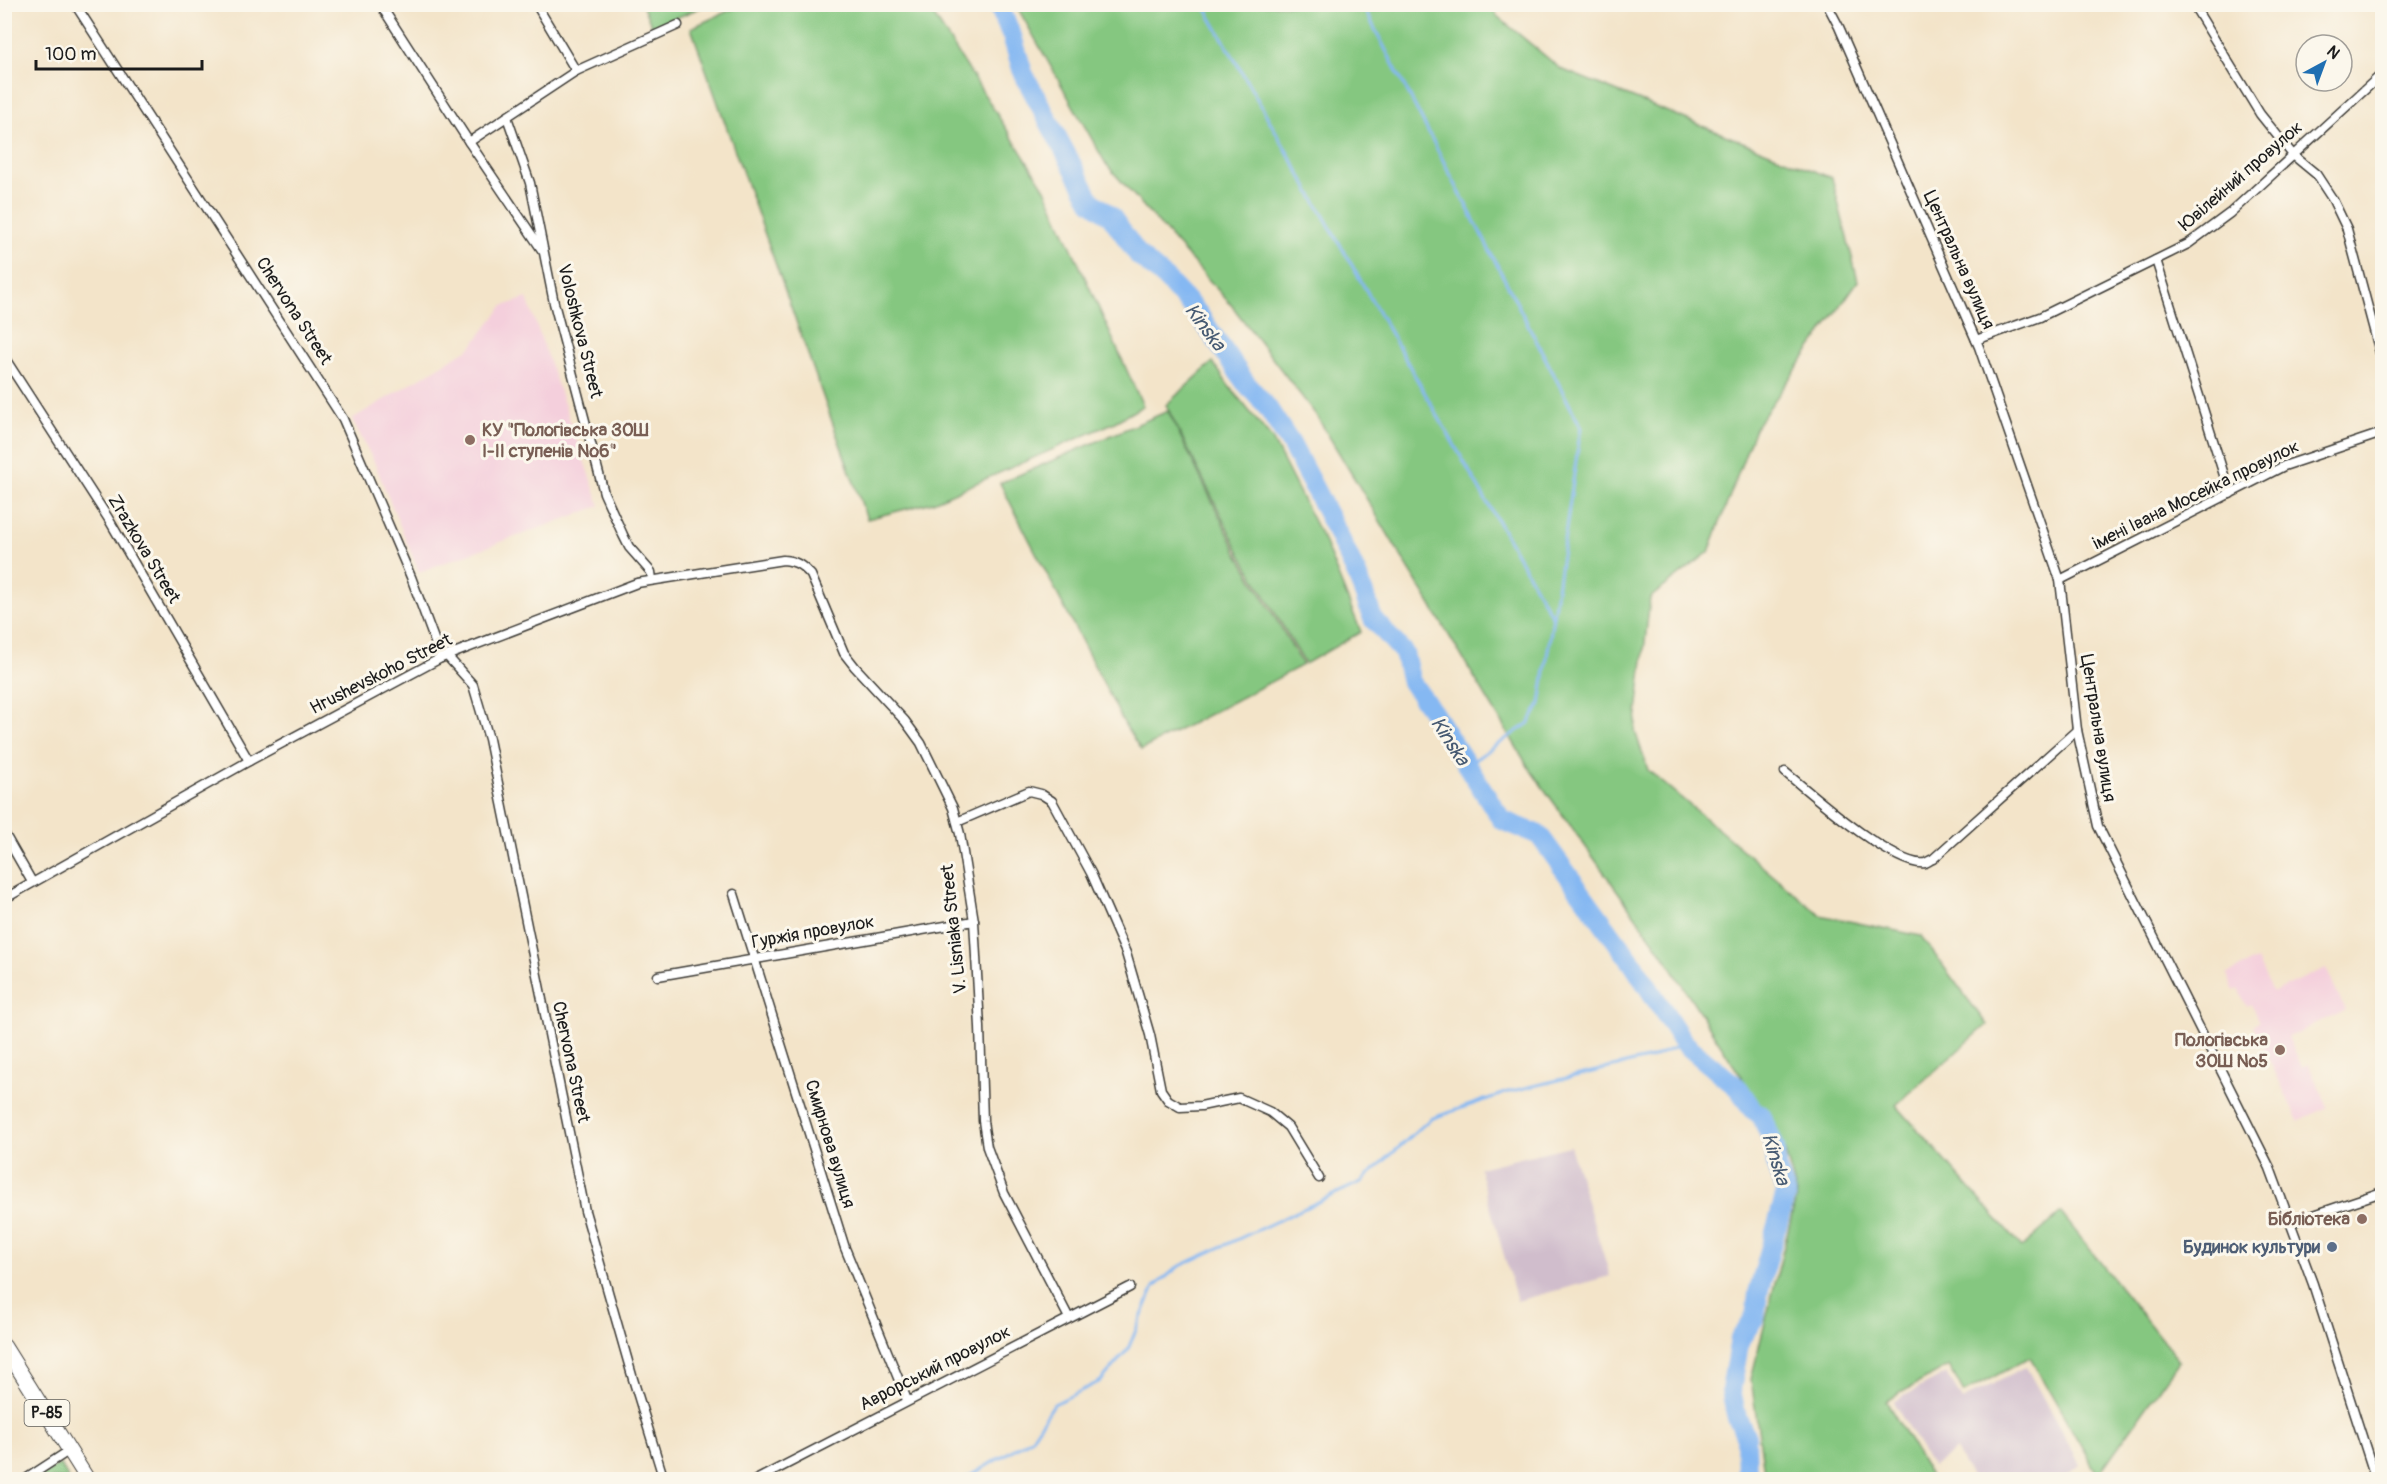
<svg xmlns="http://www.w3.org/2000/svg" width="2387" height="1484" font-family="Pangolin,sans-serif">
	<rect width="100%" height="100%" fill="#fbf7ec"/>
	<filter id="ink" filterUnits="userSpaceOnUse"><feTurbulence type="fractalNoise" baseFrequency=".0167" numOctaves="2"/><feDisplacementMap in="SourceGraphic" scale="12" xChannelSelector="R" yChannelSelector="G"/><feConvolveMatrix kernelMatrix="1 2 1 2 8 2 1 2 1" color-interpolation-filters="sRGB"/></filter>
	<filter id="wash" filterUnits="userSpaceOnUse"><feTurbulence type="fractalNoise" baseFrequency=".008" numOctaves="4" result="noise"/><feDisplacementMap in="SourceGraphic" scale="24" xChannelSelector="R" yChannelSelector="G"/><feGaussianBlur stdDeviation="1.35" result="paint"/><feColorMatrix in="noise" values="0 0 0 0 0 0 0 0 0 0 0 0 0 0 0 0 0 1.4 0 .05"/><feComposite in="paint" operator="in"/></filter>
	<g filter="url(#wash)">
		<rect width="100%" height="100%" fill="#f3e4c9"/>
		<!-- built -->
		<g fill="#f4cfdc">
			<path d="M527,298L600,506L419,572L374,462L352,419L470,348L503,306Z"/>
			<path d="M2257,960L2273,992L2326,968L2345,1010L2288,1037L2302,1067L2308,1064L2328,1107L2298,1121L2253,1025L2259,1022L2251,1005L2247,1007L2238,989L2234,991L2227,974Z"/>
		</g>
		<!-- industrial -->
		<g fill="#d0bdcc">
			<path d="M1570,1146L1610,1276L1517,1301L1479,1168Z"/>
			<path d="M2026,1367L2080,1465L2062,1479H1972L1956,1450L1932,1467L1893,1402L1947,1373L1962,1400Z"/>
		</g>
		<!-- green -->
		<g fill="#85c780" stroke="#50724e" stroke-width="1.5">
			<path d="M642,5H706L653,28Z"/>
			<path d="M741,5H927L1045,189L1143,406L1113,423L933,502L867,519L691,28Z"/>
			<path d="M1016,5H1493L1497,16L1561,69L1832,178L1858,281L1755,428L1709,552L1650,598L1635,731L1648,770L1820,915L1921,936L1987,1025L1896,1105L2022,1247L2061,1213L2179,1361L2098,1475L2030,1357L1964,1393L1949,1366L1886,1401L1932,1479H1765L1751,1379L1797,1194L1782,1141L1662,953L1529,768L1316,415L1232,306L1106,164Z"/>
			<path d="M1213,362L1228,385L1272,439L1325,543L1361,632L1305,664L1241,555L1166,405Z"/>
			<path d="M1168,411L1239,556L1303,665L1141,750L1125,725L1000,483Z"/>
			<path d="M60,1464L69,1479H36Z"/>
		</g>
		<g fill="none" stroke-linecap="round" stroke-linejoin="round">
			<!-- stream -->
			<g stroke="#85b8f2" stroke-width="3">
				<path d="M1203,4L1553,618"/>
				<path d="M1362,4L1581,427L1540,704L1529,723L1467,765"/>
				<path d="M963,1480L1031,1439L1054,1404L1101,1381L1128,1349L1154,1287L1178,1267L1361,1182L1430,1119L1508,1092L1651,1058L1684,1043"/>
			</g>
			<!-- river -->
			<path stroke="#85b8f2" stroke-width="20" d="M998,4L1012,36L1023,73L1091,201L1111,216L1139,256L1166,279L1197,312L1245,382L1267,407L1291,444L1337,532L1358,577L1373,619L1404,653L1411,682L1432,711L1502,820L1539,835L1633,964L1684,1043L1739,1089L1752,1109L1761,1115L1775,1147L1776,1167L1786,1193L1758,1293L1755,1317L1740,1339L1731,1390L1737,1418L1746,1437L1747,1480"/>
		</g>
	</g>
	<g filter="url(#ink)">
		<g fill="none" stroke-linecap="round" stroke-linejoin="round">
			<defs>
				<g id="street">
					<path d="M75,4L343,419L411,577L441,658"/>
					<path d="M380,4L469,142L542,250"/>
					<path d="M536,4L576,71"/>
					<path d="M1827,4L1839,27L1979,347L2060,580L2077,730L2098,826L2270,1168L2313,1284L2376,1480"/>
					<path d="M2193,4L2260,114L2293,155L2316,174L2333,200L2347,229L2382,360"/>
					<path d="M507,117L530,183L554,303L604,493L623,535L629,547L651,572L652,579"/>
					<path d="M469,142L576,71L678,25"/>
					<path d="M2156,260L2230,494"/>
					<path d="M1976,340L2040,317L2188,244L2230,213L2382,74"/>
					<path d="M4,357L108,518L249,761"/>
					<path d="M2060,580L2284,466L2382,433"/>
					<path d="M447,656L473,685L489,739L585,1211L633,1379L664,1480"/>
					<path d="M1785,772C1809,792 1895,868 1925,863C1928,862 1930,860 1933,859L2077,730"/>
					<path d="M957,822L1029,791L1041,794L1052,801L1091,873L1126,953L1150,1035L1161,1090L1168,1100L1180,1107L1201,1106L1239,1098L1270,1112L1288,1127L1319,1178"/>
					<path d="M4,833L32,882"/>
					<path d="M734,894L845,1248L907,1400"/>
					<path d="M4,899L249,761L441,658L637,583L783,560C796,561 802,565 811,575L844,653L855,667L905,721L921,743L953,808L960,834L974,921L980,1027L983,1121L987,1147L1004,1193L1069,1318"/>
					<path d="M658,976L974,921"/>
					<path d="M2290,1223L2382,1192"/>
					<path d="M24,1480L70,1450"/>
					<path d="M756,1480L1130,1287"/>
				</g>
				<path id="primary" d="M4,1346L88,1480"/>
			</defs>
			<!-- street casing -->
			<use href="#street" stroke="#3c3a36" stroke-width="11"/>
			<!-- primary casing -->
			<use href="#primary" stroke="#3c3a36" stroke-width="16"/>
			<!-- street -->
			<use href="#street" stroke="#fff" stroke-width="8"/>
			<!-- primary -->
			<use href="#primary" stroke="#fff" stroke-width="14"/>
		</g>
	</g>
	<!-- markers -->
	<g fill="#8d6e63" stroke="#fbf7ec" stroke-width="2">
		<circle cx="470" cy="440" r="6"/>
		<circle cx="2280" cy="1050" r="6"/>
		<circle cx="2362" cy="1219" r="6"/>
	</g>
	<circle fill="#5c6f8a" stroke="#fbf7ec" stroke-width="2" cx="2332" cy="1247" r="6"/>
	<g text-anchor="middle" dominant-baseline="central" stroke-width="6" stroke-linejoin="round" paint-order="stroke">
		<!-- shield labels -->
		<rect fill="#fbf7ec" stroke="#5f5e5a" stroke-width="1.5" x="24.5" y="1400" width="45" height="26" rx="4.5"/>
		<g font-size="16" font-weight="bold" fill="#1c1c1c">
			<text x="47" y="1413">Р-85</text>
		</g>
		<!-- street labels -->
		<g font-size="18" fill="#1c1c1c" stroke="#fbf7ec">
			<text transform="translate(2241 176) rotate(-41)">Ювілейний провулок</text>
			<text transform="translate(1959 260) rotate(66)">Центральна вулиця</text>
			<text transform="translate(294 311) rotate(57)">Chervona Street</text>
			<text transform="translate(580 331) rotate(76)">Voloshkova Street</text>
			<text transform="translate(2196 495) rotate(-26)">імені Івана Мосейка провулок</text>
			<text transform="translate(144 549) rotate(59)">Zrazkova Street</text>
			<text transform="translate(381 674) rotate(-27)">Hrushevskoho Street</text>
			<text transform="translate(2098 728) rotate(81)">Центральна вулиця</text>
			<text transform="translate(954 929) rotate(-96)">V. Lisniaka Street</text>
			<text transform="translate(813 932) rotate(-10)">Гуржія провулок</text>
			<text transform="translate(571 1062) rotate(78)">Chervona Street</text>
			<text transform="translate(830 1144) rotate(73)">Смирнова вулиця</text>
			<text transform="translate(935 1368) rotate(-27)">Аврорський провулок</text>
		</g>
		<!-- education labels -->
		<g font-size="18" font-weight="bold" fill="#785e54" stroke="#fbf7ec" text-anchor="end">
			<text x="482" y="430" text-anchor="start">КУ "Пологівська ЗОШ<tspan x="482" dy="21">І-ІІ ступенів №6"</tspan></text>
			<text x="2268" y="1040">Пологівська<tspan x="2268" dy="21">ЗОШ №5</tspan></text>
			<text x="2350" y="1219">Бібліотека</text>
		</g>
		<!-- service labels -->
		<g font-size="18" font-weight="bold" fill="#4e5e75" stroke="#fbf7ec" text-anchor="end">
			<text x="2320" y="1247">Будинок культури</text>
		</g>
		<!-- water labels -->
		<g font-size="20" font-style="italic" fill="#465a72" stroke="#fbf7ec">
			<text transform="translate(1205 327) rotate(53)">Kinska</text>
			<text transform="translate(1450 741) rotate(57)">Kinska</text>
			<text transform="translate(1776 1159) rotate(73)">Kinska</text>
		</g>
	</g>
	<!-- margin -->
	<rect width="2387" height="1484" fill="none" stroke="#fbf7ec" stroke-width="24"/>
	<!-- north arrow -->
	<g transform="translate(2324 63) rotate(41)"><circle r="28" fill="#fbf7ec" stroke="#a29f99" stroke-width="1.5"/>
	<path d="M0-4.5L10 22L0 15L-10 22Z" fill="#1f6fb2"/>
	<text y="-9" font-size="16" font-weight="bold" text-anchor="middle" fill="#1c1c1c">N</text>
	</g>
	<!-- scale -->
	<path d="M36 60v9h166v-9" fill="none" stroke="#1c1c1c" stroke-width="3"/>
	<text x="45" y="60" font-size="18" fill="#1c1c1c" stroke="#fbf7ec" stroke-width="4.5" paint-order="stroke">100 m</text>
</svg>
